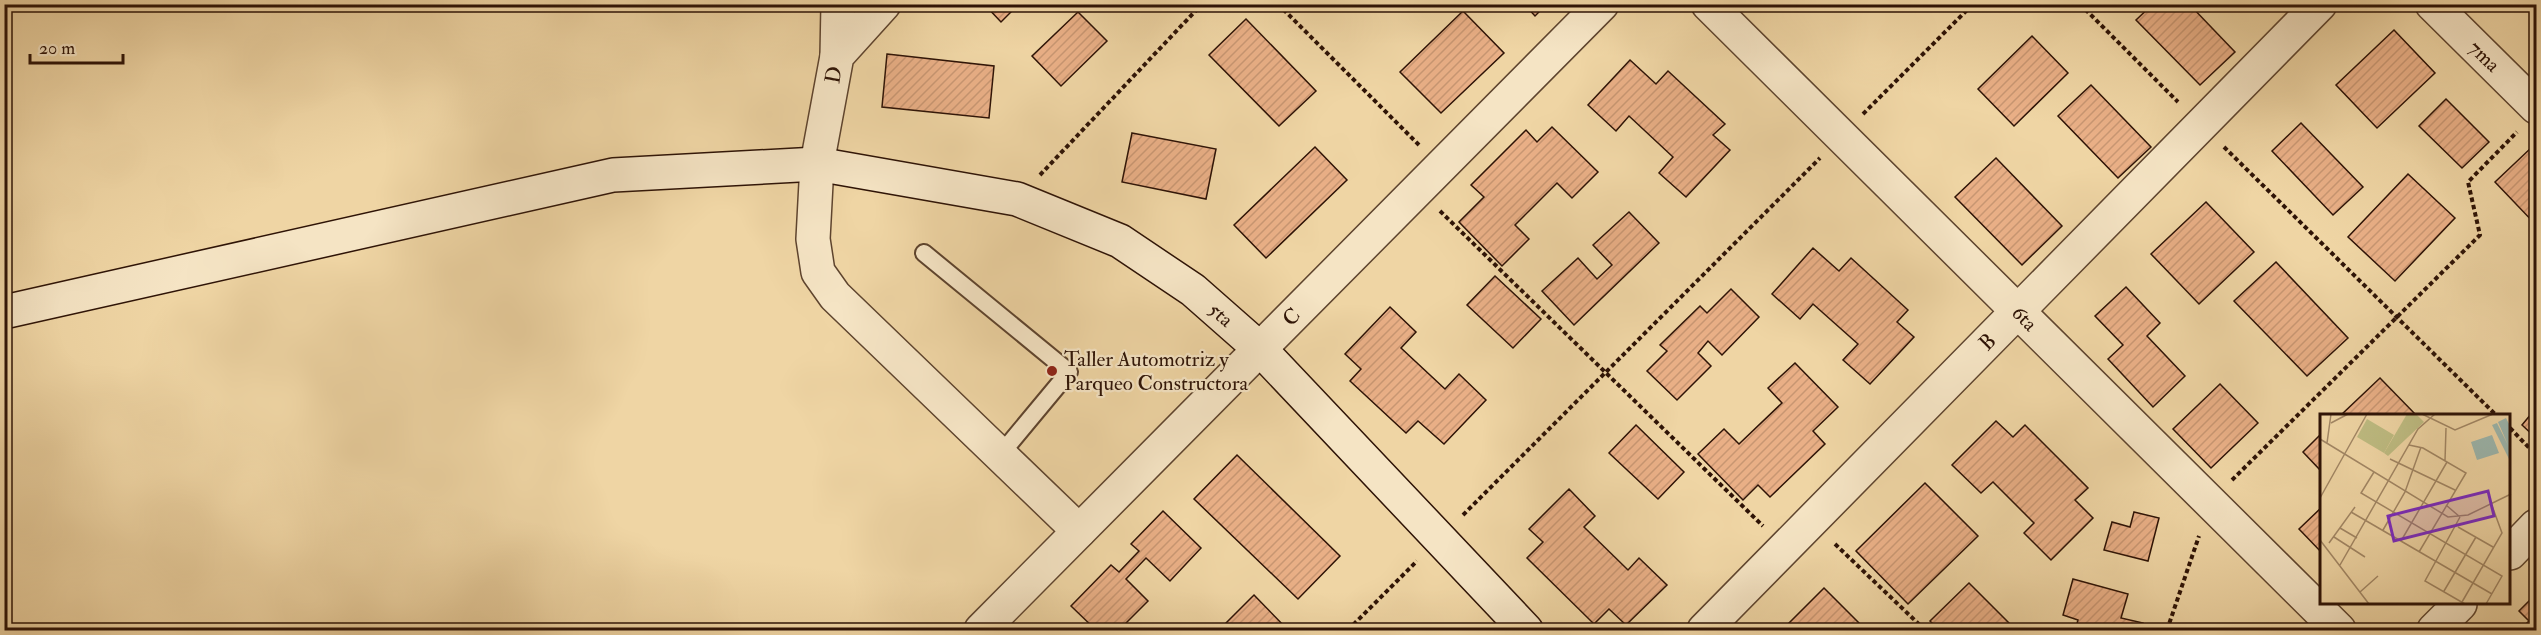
<svg xmlns="http://www.w3.org/2000/svg" width="2541" height="635" font-family="'IM FELL Double Pica',serif">
	<defs>
		<pattern id="building-hatch" width="6" height="6" patternUnits="userSpaceOnUse" patternTransform="scale(1.5)"><rect width="6" height="6" fill="#e9af86"/><path d="M-1 1l2-2M0 6l6-6M5 7l2-2" fill="none" stroke="#c89672"/></pattern>
	</defs>
	<rect width="100%" height="100%" fill="#efd5a4"/>
	<filter id="stains"><feTurbulence type="fractalNoise" baseFrequency=".00333" numOctaves="4"/><feColorMatrix values="0 0 0 0 .2 0 0 0 0 .09 0 0 0 0 .02 0 0 0 .5 -.17"/></filter>
	<radialGradient id="worn" r=".72"><stop offset=".6" stop-color="#630" stop-opacity="0"/><stop offset="1" stop-color="#630" stop-opacity=".3"/></radialGradient>
	<!-- building -->
	<g fill="url(#building-hatch)" stroke="#2e1306" stroke-width="1.5">
		<path d="M984,4H1019L1001,22Z"/>
		<path d="M1524,4H1547L1535,16Z"/>
		<path d="M2153,4H2189L2235,52L2200,85L2136,20Z"/>
		<path d="M1463,11L1504,53L1441,113L1400,72Z"/>
		<path d="M1078,12L1107,41L1061,86L1032,56Z"/>
		<path d="M1246,19L1316,91L1279,126L1209,55Z"/>
		<path d="M2394,30L2435,73L2377,128L2336,85Z"/>
		<path d="M2032,36L2068,73L2014,126L1978,89Z"/>
		<path d="M887,54L994,66L989,118L882,107Z"/>
		<path d="M1630,60L1656,84L1668,71L1725,124L1713,135L1730,150L1686,197L1659,173L1673,157L1629,116L1616,131L1588,105Z"/>
		<path d="M2091,85L2151,147L2118,178L2058,116Z"/>
		<path d="M2446,99L2489,142L2462,168L2419,126Z"/>
		<path d="M2301,123L2363,187L2333,215L2272,151Z"/>
		<path d="M1552,127L1598,172L1572,198L1557,183L1515,225L1529,239L1502,266L1459,222L1484,197L1471,185L1526,130L1537,142Z"/>
		<path d="M1132,133L1216,149L1206,199L1122,182Z"/>
		<path d="M2533,146L2536,150V225L2495,182Z"/>
		<path d="M1315,147L1347,180L1266,258L1234,225Z"/>
		<path d="M1996,158L2062,226L2022,265L1955,197Z"/>
		<path d="M2408,174L2455,218L2395,281L2348,237Z"/>
		<path d="M2206,202L2254,252L2199,304L2151,254Z"/>
		<path d="M1629,212L1659,243L1574,325L1542,291L1578,258L1597,279L1612,265L1593,245Z"/>
		<path d="M1813,248L1839,271L1851,258L1908,310L1897,322L1914,337L1870,384L1843,360L1858,344L1813,304L1800,319L1772,294Z"/>
		<path d="M2276,262L2348,338L2307,376L2234,301Z"/>
		<path d="M1495,276L1541,319L1513,348L1467,305Z"/>
		<path d="M2126,287L2160,323L2147,336L2185,376L2153,407L2108,359L2123,345L2095,316Z"/>
		<path d="M1731,289L1759,317L1722,355L1708,341L1698,353L1711,366L1677,400L1647,371L1667,351L1660,345L1700,306L1707,313Z"/>
		<path d="M1390,307L1416,332L1401,348L1445,389L1459,374L1486,400L1444,444L1418,421L1406,433L1350,381L1361,369L1345,354Z"/>
		<path d="M1795,363L1838,407L1813,431L1825,444L1770,497L1758,485L1743,500L1698,454L1724,429L1739,444L1782,403L1768,388Z"/>
		<path d="M2380,378L2416,415L2340,416Z"/>
		<path d="M2220,384L2258,423L2211,468L2173,429Z"/>
		<path d="M2536,408V438L2522,425Z"/>
		<path d="M1996,421L2013,437L2025,425L2088,488L2075,500L2093,518L2051,560L2024,533L2034,523L1993,482L1981,493L1952,465Z"/>
		<path d="M1636,425L1684,472L1658,499L1609,453Z"/>
		<path d="M2322,433V472L2303,452Z"/>
		<path d="M1237,455L1340,556L1298,599L1194,499Z"/>
		<path d="M1925,483L1978,536L1908,604L1856,551Z"/>
		<path d="M1569,489L1595,516L1584,527L1628,570L1639,558L1667,585L1626,625L1609,609L1594,624L1527,558L1543,542L1529,529Z"/>
		<path d="M2322,507V553L2299,529Z"/>
		<path d="M1163,511L1201,548L1170,581L1146,558L1126,579L1148,601L1119,630H1096L1071,606L1111,565L1119,572L1139,551L1131,544Z"/>
		<path d="M2134,512L2159,518L2148,561L2104,550L2112,522L2130,527Z"/>
		<path d="M2073,579L2128,594L2121,618L2143,623L2141,630H2075L2078,620L2063,615Z"/>
		<path d="M1969,583L2016,630H1939L1930,621Z"/>
		<path d="M1824,588L1866,630H1782Z"/>
		<path d="M2536,594V630H2519L2529,621L2519,611Z"/>
		<path d="M1254,595L1288,630H1219Z"/>
	</g>
	<g fill="none" stroke-linecap="round" stroke-linejoin="round">
		<defs>
			<path id="lane" d="M924,253L1069,372L1000,455"/>
			<g id="street">
				<path d="M884,4L837,56L817,164L813,239L818,272L835,296L1079,531"/>
				<path id="s1" d="M1708,4L2339,630"/>
				<path id="s2" d="M2432,4L2536,107"/>
				<path d="M837,56L838,4"/>
				<path d="M2510,553L2536,526"/>
				<path id="s3" d="M981,630L1602,4"/>
				<path id="s4" d="M1704,630L2320,4"/>
				<path d="M2434,630L2460,604"/>
			</g>
			<g id="secondary">
				<path id="s5" d="M4,312L613,175L817,164L1017,199L1120,241L1193,290L1260,349L1526,630"/>
			</g>
		</defs>
		<!-- lane casing -->
		<use href="#lane" stroke="#5e442e" stroke-width="20"/>
		<!-- street casing -->
		<use href="#street" stroke="#5e442e" stroke-width="36"/>
		<!-- secondary casing -->
		<use href="#secondary" stroke="#2e1306" stroke-width="36"/>
		<!-- path -->
		<g stroke="#2e1306" stroke-width="4" stroke-dasharray="4.5 3" stroke-linecap="butt">
			<path d="M1278,4L1419,145"/>
			<path d="M2080,4L2178,102"/>
			<path d="M1863,114L1973,4"/>
			<path d="M2224,147L2497,416"/>
			<path d="M1040,175L1202,4"/>
			<path d="M1440,211L1763,526"/>
			<path d="M2510,428L2536,455"/>
			<path d="M2232,480L2480,235L2468,182L2517,132"/>
			<path d="M1463,515L1820,158"/>
			<path d="M1835,544L1925,630"/>
			<path d="M1348,630L1417,561"/>
			<path d="M2167,630L2199,536"/>
		</g>
		<!-- lane -->
		<use href="#lane" stroke="#f5e4c4" stroke-width="16"/>
		<!-- street -->
		<use href="#street" stroke="#f5e4c4" stroke-width="33"/>
		<!-- secondary -->
		<use href="#secondary" stroke="#f5e4c4" stroke-width="33"/>
	</g>
	<!-- markers -->
	<circle fill="#8f2418" stroke="#f5e4c4" stroke-width="2" cx="1052" cy="371" r="6"/>
	<g text-anchor="middle" dominant-baseline="central" stroke-width="4.5" stroke-linejoin="round" paint-order="stroke">
		<!-- street labels -->
		<g font-size="21" fill="#2e1306" stroke="#f5e4c4">
			<text stroke="none"><textPath href="#s2" startOffset="74">7ma</textPath></text>
			<text transform="translate(834 75) rotate(-80)">D</text>
			<text stroke="none"><textPath href="#s5" startOffset="1268">5ta</textPath></text>
			<text stroke="none"><textPath href="#s3" startOffset="441">C</textPath></text>
			<text stroke="none"><textPath href="#s1" startOffset="446">6ta</textPath></text>
			<text stroke="none"><textPath href="#s4" startOffset="404">B</textPath></text>
		</g>
		<!-- poi labels -->
		<g font-size="21" fill="#2e1306" stroke="#f5e4c4" text-anchor="start">
			<text x="1064" y="359">Taller Automotriz y<tspan x="1064" dy="24">Parqueo Constructora</tspan></text>
		</g>
	</g>
	<!-- overview -->
	<g transform="translate(2320 414)">
		<rect width="190" height="190" fill="#efd5a4"/>
		<path d="M87,0H96L104,8L68,42L64,39Z" fill="#bebc82"/>
		<path d="M47,5L74,21L64,39L37,23Z" fill="#bebc82"/>
		<path d="M186,4L190,12V47L172,11L177,9L188,31L178,8ZM172,21L179,39L157,46L151,28Z" fill="#9cb7ae"/>
		<path fill="none" stroke="#a28765" stroke-width="1.5" d="M102,0L135,16L173,0M11,9L28,0M0,25L128,103L148,101L191,80M7,29L11,0M89,31L103,34L146,59L99,138M70,45L135,76M125,47L126,14M54,58L41,79L182,162L166,190M0,84L47,0M126,91L140,103M31,98L172,180M140,103L105,167L145,190M138,113L173,133M20,114L37,124M63,116L85,78L101,33M14,123L45,143M0,126L49,190M81,127L127,48M9,129L35,93M20,151L98,15L115,0M124,177L156,123M40,178L58,162M142,188L182,119L171,89"/>
		<path fill="#7b2cbf" fill-opacity="0.15" stroke="#7b2cbf" stroke-width="3" d="M168,77L174,102L74,127L68,102Z"/>
		<rect width="190" height="190" fill="none" stroke="#2e1306" stroke-width="3"/>
	</g>
	<!-- margin -->
	<rect width="2541" height="635" fill="none" stroke="#efd5a4" stroke-width="24"/>
	<rect x="6" y="6" width="2529" height="623" fill="none" stroke="#2e1306" stroke-width="3"/>
	<rect x="12" y="12" width="2517" height="611" fill="none" stroke="#2e1306" stroke-width="1.5"/>
	<!-- scale -->
	<path d="M30 54v9h93v-9" fill="none" stroke="#2e1306" stroke-width="3"/>
	<text x="39" y="54" font-size="18" fill="#2e1306" stroke="#f5e4c4" stroke-width="4.5" paint-order="stroke">20 m</text>
	<rect width="100%" height="100%" filter="url(#stains)"/>
	<rect width="100%" height="100%" fill="url(#worn)"/>
</svg>
